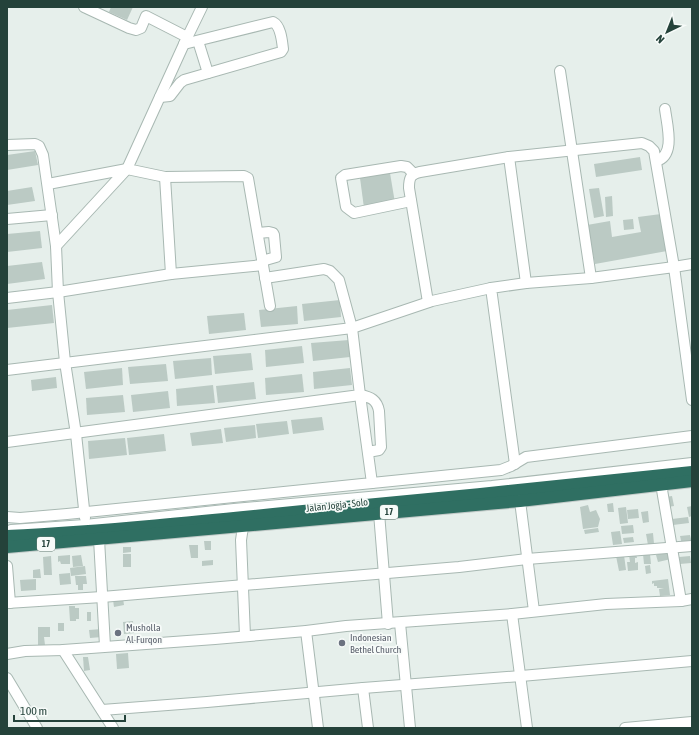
<svg xmlns="http://www.w3.org/2000/svg" width="699" height="735" font-family="'Asap Condensed',sans-serif">
	<rect width="100%" height="100%" fill="#e6efeb"/>
	<!-- building -->
	<g fill="#bbcac4">
		<path d="M111,7H133L127,20L109,12Z"/>
		<path d="M35,151L38,165L7,170V155Z"/>
		<path d="M640,157L642,170L596,177L594,164Z"/>
		<path d="M390,173L395,203L364,208L360,178Z"/>
		<path d="M32,187L35,201L7,205V191Z"/>
		<path d="M599,188L604,216L594,218L589,189Z"/>
		<path d="M612,196L613,216L606,217L605,197Z"/>
		<path d="M661,214L667,251L595,264L587,225L610,221L612,237L641,232L638,217Z"/>
		<path d="M633,219L634,229L624,230L623,220Z"/>
		<path d="M40,231L42,248L7,252V234Z"/>
		<path d="M42,262L45,279L7,284V266Z"/>
		<path d="M340,300L341,317L304,321L302,304Z"/>
		<path d="M52,305L54,323L7,328V310Z"/>
		<path d="M297,306L298,324L261,327L259,310Z"/>
		<path d="M244,313L246,330L209,334L207,316Z"/>
		<path d="M349,340L350,357L313,361L311,343Z"/>
		<path d="M302,346L304,363L266,367L265,350Z"/>
		<path d="M251,353L253,370L215,374L213,356Z"/>
		<path d="M211,358L212,375L175,379L173,361Z"/>
		<path d="M166,364L168,381L130,384L128,367Z"/>
		<path d="M122,368L123,385L86,389L84,372Z"/>
		<path d="M350,368L352,385L314,389L313,372Z"/>
		<path d="M302,374L304,392L266,395L265,378Z"/>
		<path d="M56,377L57,388L32,391L31,380Z"/>
		<path d="M254,382L256,399L218,403L216,386Z"/>
		<path d="M213,385L215,403L177,406L176,389Z"/>
		<path d="M168,391L170,408L133,412L131,395Z"/>
		<path d="M123,395L125,412L87,415L86,398Z"/>
		<path d="M322,417L324,430L293,434L291,420Z"/>
		<path d="M287,421L289,434L258,438L256,424Z"/>
		<path d="M255,425L256,438L226,442L224,428Z"/>
		<path d="M221,429L223,443L192,446L190,433Z"/>
		<path d="M164,434L166,451L129,455L127,438Z"/>
		<path d="M125,438L127,455L89,459L88,441Z"/>
		<path d="M672,496L674,506L668,507L666,497Z"/>
		<path d="M613,503L614,512H608L607,504Z"/>
		<path d="M588,505L590,512L596,510L600,519L598,527L583,529L580,507Z"/>
		<path d="M692,506V516L689,517L687,507Z"/>
		<path d="M626,507L628,523L620,524L618,508Z"/>
		<path d="M638,509L639,518L628,519L627,510Z"/>
		<path d="M648,511L649,522L643,523L641,512Z"/>
		<path d="M688,517L689,523L673,525L672,519Z"/>
		<path d="M633,525L634,533L622,534L621,526Z"/>
		<path d="M598,528L599,532L585,534L584,530Z"/>
		<path d="M620,531L622,544L613,545L611,532Z"/>
		<path d="M653,533L654,544L648,545L646,534Z"/>
		<path d="M690,535L692,543L682,545L680,536Z"/>
		<path d="M633,537L634,542L624,543L623,538Z"/>
		<path d="M204,541H211V550H205Z"/>
		<path d="M189,545H198V558H191Z"/>
		<path d="M123,547H131V552L123,553Z"/>
		<path d="M668,550L671,559L658,562L656,555Z"/>
		<rect x="123" y="554" width="8" height="13"/>
		<path d="M636,554L637,558H635V563L638,562V570L628,571L627,562H630L629,555Z"/>
		<path d="M643,554H650L651,564H644Z"/>
		<path d="M70,555V564H61L60,561L58,562V556Z"/>
		<path d="M81,555L83,566L73,567L72,556Z"/>
		<path d="M624,555L626,570L619,571L616,556Z"/>
		<path d="M51,556L52,575H44L43,557Z"/>
		<path d="M690,556L691,563L680,564L679,557Z"/>
		<path d="M213,560V565L202,566V561Z"/>
		<path d="M650,565L651,573L646,574L645,566Z"/>
		<path d="M85,566L86,574L71,576L70,568Z"/>
		<path d="M40,569L41,578H33V570Z"/>
		<path d="M70,573L71,584L60,585L59,574Z"/>
		<path d="M75,576H86L87,584H83V590H78V585H76Z"/>
		<path d="M36,579V590L21,591L20,580Z"/>
		<path d="M668,579L670,595L660,596L659,589L664,588H657V586H654V583L652,584V581Z"/>
		<path d="M123,598L124,605L114,607L113,600Z"/>
		<path d="M69,606H75V608H79V619H76V621H70Z"/>
		<rect x="87" y="612" width="4" height="9"/>
		<path d="M133,621L134,633L124,634L123,622Z"/>
		<rect x="58" y="623" width="6" height="8"/>
		<path d="M38,627H50V637H44L45,645H38Z"/>
		<path d="M102,629V637L90,638L89,630Z"/>
		<path d="M128,653L129,668L117,669L116,654Z"/>
		<path d="M83,657H88L90,670L84,671Z"/>
	</g>
	<g fill="none" stroke-linecap="round" stroke-linejoin="round">
		<defs>
			<g id="minor">
				<path d="M84,7L129,28L136,30L141,28L146,16L187,37"/>
				<path d="M202,7L184,44L127,169L165,177L244,176L248,178L270,306"/>
				<path d="M198,41L208,73"/>
				<path d="M560,71L591,278"/>
				<path d="M160,97L170,96L180,83L184,80L281,52L283,49C282,41 281,26 273,22L184,44"/>
				<path d="M7,145L35,144L39,146L43,155L56,246L58,292L65,362L76,434L85,518"/>
				<path d="M509,157L526,283"/>
				<path d="M656,161C676,156 667,125 665,109"/>
				<path d="M165,177L171,274"/>
				<path d="M48,184L127,169L56,246"/>
				<path d="M411,201L354,213L346,207L341,178L345,175L401,166L407,167L414,174"/>
				<path d="M7,219L52,215"/>
				<path d="M258,233L269,232L273,233L274,235L276,257L262,261"/>
				<path d="M7,298L58,292L171,274L263,265"/>
				<path d="M428,302L409,188C409,179 410,174 420,172L509,157L642,143L649,146L654,151L674,267L692,264"/>
				<path d="M7,370L352,328L339,280L330,271L324,269L265,278"/>
				<path d="M7,442L360,395L352,328L432,301L491,288"/>
				<path d="M515,464L491,288L526,283L591,278L674,267L692,400"/>
				<path d="M372,483L501,470L511,466L526,457L692,436"/>
				<path d="M661,484L681,601"/>
				<path d="M520,501L534,611"/>
				<path d="M379,513L388,624"/>
				<path d="M7,517L20,518L67,514L372,483L360,395C371,397 377,400 379,411L381,447L379,450L368,452"/>
				<path d="M243,527L241,540L245,636"/>
				<path d="M11,530L85,525L234,509L492,486L692,463"/>
				<path d="M99,539L105,646"/>
				<path d="M7,566L10,603"/>
				<path d="M7,603L102,597L459,567L527,559L692,546"/>
				<path d="M512,614L527,728"/>
				<path d="M400,623L410,728"/>
				<path d="M306,631L318,728"/>
				<path d="M63,650L113,728"/>
				<path d="M7,654L25,651L63,650L215,639L306,631L346,626L512,614L606,604L681,601L692,599"/>
				<path d="M7,678L37,728"/>
				<path d="M363,688L368,728"/>
				<path d="M102,710L207,702L363,688L521,676L692,661"/>
				<path d="M625,728L692,722"/>
			</g>
			<g id="highway">
				<path d="M7,536C106,531 205,521 303,511C433,499 562,486 692,472"/>
				<path d="M7,547L520,501L692,481"/>
			</g>
		</defs>
		<!-- minor casing -->
		<use href="#minor" stroke="#a8b8b2" stroke-width="12"/>
		<!-- highway casing -->
		<use href="#highway" stroke="#c2cac8" stroke-width="14"/>
		<!-- minor -->
		<use href="#minor" stroke="#fff" stroke-width="10"/>
		<!-- highway -->
		<use href="#highway" stroke="#2f6f62" stroke-width="12"/>
	</g>
	<!-- markers -->
	<g fill="#6b7280" stroke="#f7fbf9" stroke-width="1.5">
		<circle cx="118" cy="633" r="4"/>
		<circle cx="342" cy="643" r="4"/>
	</g>
	<g text-anchor="middle" dominant-baseline="central" stroke-width="3.5" stroke-linejoin="round" paint-order="stroke">
		<!-- shield labels -->
		<g fill="#f7fbf9" stroke="#637a73" stroke-width="1">
			<rect x="380" y="505" width="18" height="14" rx="3"/>
			<rect x="37" y="537" width="18" height="14" rx="3"/>
		</g>
		<g font-size="9" font-weight="bold" fill="#24423a">
			<text x="389" y="512">17</text>
			<text x="46" y="544">17</text>
		</g>
		<!-- street labels -->
		<g font-size="10" fill="#24423a" stroke="#f7fbf9">
			<text transform="translate(337 505) rotate(-6)">Jalan Jogja - Solo</text>
		</g>
		<!-- worship labels -->
		<g font-size="10" fill="#5b616d" stroke="#f7fbf9" text-anchor="start">
			<text x="126" y="627">Musholla<tspan x="126" dy="12">Al-Furqon</tspan></text>
			<text x="350" y="637">Indonesian<tspan x="350" dy="12">Bethel Church</tspan></text>
		</g>
	</g>
	<!-- border -->
	<rect width="699" height="735" fill="none" stroke="#24423a" stroke-width="16"/>
	<!-- north arrow -->
	<g transform="translate(667 32) rotate(223)" stroke="#f7fbf9" stroke-width="3" paint-order="stroke">
	<path d="M0-3L7 15L0 10L-7 15Z" fill="#24423a"/>
	<text y="-6" font-size="11" font-weight="bold" text-anchor="middle" fill="#24423a">N</text>
	</g>
	<!-- scale -->
	<path d="M14 715v6h111v-6" fill="none" stroke="#24423a" stroke-width="2"/>
	<text x="20" y="715" font-size="12" fill="#24423a" stroke="#f7fbf9" stroke-width="3" paint-order="stroke">100 m</text>
</svg>
